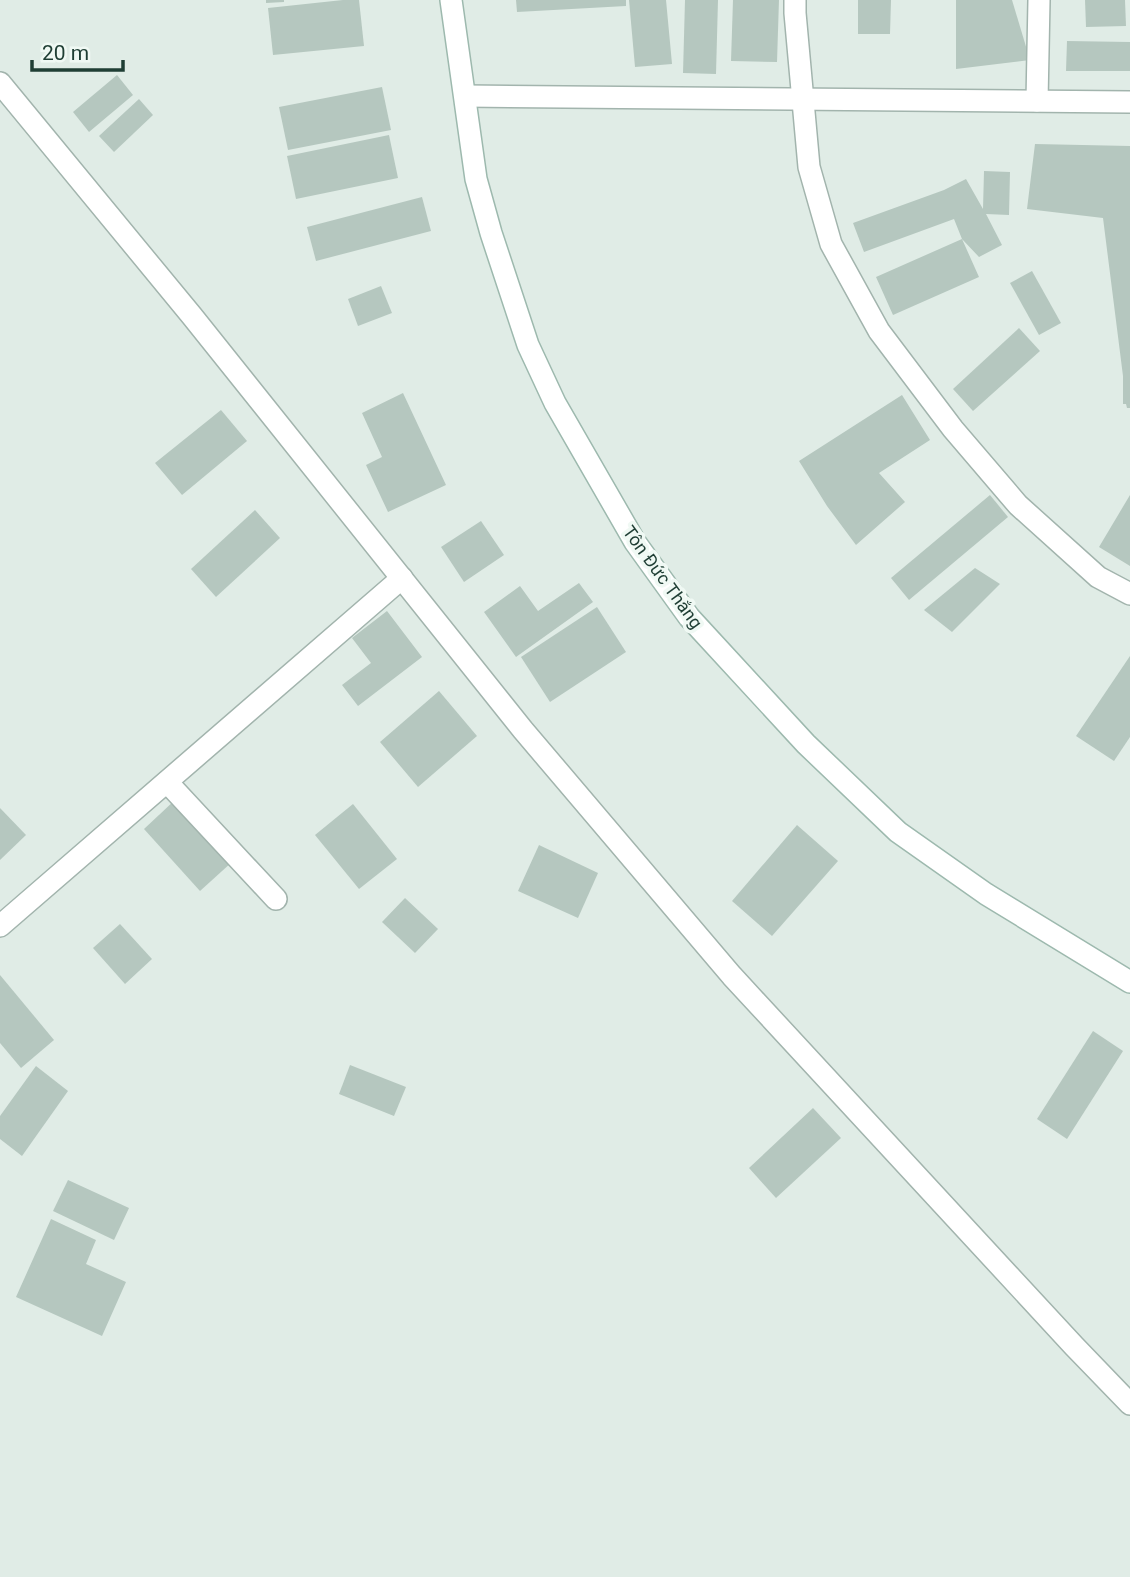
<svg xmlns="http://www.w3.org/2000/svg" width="1130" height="1577" font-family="Roboto,sans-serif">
	<rect width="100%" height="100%" fill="#e0ece6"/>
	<!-- building -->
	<g fill="#b5c7bf">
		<path d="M266,0H284V2L266,3Z"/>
		<path d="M343,0H359L364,46L273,55L268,8Z"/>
		<path d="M516,0H626V6L517,12Z"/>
		<path d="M629,0H666L672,64L635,67Z"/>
		<path d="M685,0H718L716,74L683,73Z"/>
		<path d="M733,0H779L777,62L731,61Z"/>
		<path d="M858,0H891L890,34H858Z"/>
		<path d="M956,0H1012L1030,60L956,69Z"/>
		<path d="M1085,0H1125L1126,26L1086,27Z"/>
		<path d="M1067,41L1130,42V71H1066Z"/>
		<path d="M117,75L133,95L89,132L73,112Z"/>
		<path d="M382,87L391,130L288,150L279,107Z"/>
		<path d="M139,99L153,115L114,152L99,136Z"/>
		<path d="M389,135L398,178L296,199L287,156Z"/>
		<path d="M1035,144L1130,146V408H1127L1126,404H1123V376L1103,218L1027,209Z"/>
		<path d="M984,171L1010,172L1009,215L986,214L1002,245L979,257L962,239L979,277L893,315L876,277L962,239L954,219L864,252L853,223L944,190L966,179L983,209Z"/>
		<path d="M422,197L431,231L316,261L307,227Z"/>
		<path d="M1032,271L1061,323L1039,335L1010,283Z"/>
		<path d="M381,286L392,313L358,326L348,299Z"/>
		<path d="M1019,328L1040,351L973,411L953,389Z"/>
		<path d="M403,393L446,485L388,512L366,465L382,457L362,413Z"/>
		<path d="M902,395L930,440L879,473L905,502L856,545L827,506L799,461Z"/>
		<path d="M221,410L247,441L182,495L155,463Z"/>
		<path d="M990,495L1008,517L909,600L891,578Z"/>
		<path d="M1130,495V566L1099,547Z"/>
		<path d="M255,510L280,538L216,597L191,569Z"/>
		<path d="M481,521L504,555L464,582L441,547Z"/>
		<path d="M975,568L1000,584L952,632L924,610Z"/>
		<path d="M579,583L593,602L516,657L484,612L520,586L538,611Z"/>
		<path d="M597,607L626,652L550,702L521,657Z"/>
		<path d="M387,611L422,657L358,706L342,685L371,663L352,638Z"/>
		<path d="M1130,656V737L1114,761L1076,736Z"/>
		<path d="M439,691L477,736L418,787L380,742Z"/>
		<path d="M175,800L232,862L200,891L144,829Z"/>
		<path d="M353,804L397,859L359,889L315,835Z"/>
		<path d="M0,808L26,835L0,860Z"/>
		<path d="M797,825L838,861L772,936L732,901Z"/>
		<path d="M539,845L598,873L578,918L518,891Z"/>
		<path d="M405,898L438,929L415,953L382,922Z"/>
		<path d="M120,924L152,959L125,984L93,948Z"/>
		<path d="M0,975L54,1040L21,1068L0,1043Z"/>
		<path d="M1093,1031L1123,1051L1067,1139L1037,1119Z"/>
		<path d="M350,1065L406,1087L394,1116L339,1094Z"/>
		<path d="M36,1066L68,1091L22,1156L0,1139V1116Z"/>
		<path d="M813,1108L841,1138L776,1198L749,1168Z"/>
		<path d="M68,1180L129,1208L114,1240L53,1211Z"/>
		<path d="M51,1219L96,1240L86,1264L126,1282L102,1336L16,1297Z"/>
	</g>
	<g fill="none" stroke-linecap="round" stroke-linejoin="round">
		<defs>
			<g id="street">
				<path d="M795,0V13L809,167L831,244L879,331L953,429L1018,505L1098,577L1130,594"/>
				<path d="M0,83L192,316L523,730L732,976L1074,1346L1130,1404"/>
				<path d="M465,96L1130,102"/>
				<path d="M1037,101L1039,0"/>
				<path d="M167,782L276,899"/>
				<path d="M0,926L402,578"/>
			</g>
			<path id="secondary" d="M451,0L476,179L491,233L528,345L555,403L635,542L689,617L806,744L898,832L986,894L1130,982"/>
		</defs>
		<!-- street casing -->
		<use href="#street" stroke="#a2b4ad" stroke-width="24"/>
		<!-- secondary casing -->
		<use href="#secondary" stroke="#9db9ae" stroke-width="24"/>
		<!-- street -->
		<use href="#street" stroke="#fff" stroke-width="21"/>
		<!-- secondary -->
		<use href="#secondary" stroke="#fff" stroke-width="21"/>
	</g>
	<g text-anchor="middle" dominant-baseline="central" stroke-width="7" stroke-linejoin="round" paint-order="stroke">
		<!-- street labels -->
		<g font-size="18" fill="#1f3e34" stroke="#f0f9f4">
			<text transform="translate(663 577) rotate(54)">Tôn Đức Thắng</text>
		</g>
	</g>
	<!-- scale -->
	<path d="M32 60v10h91v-10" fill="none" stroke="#1f3e34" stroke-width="3.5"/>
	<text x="42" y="60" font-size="21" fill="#1f3e34" stroke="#f0f9f4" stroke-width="5" paint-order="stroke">20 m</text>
</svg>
